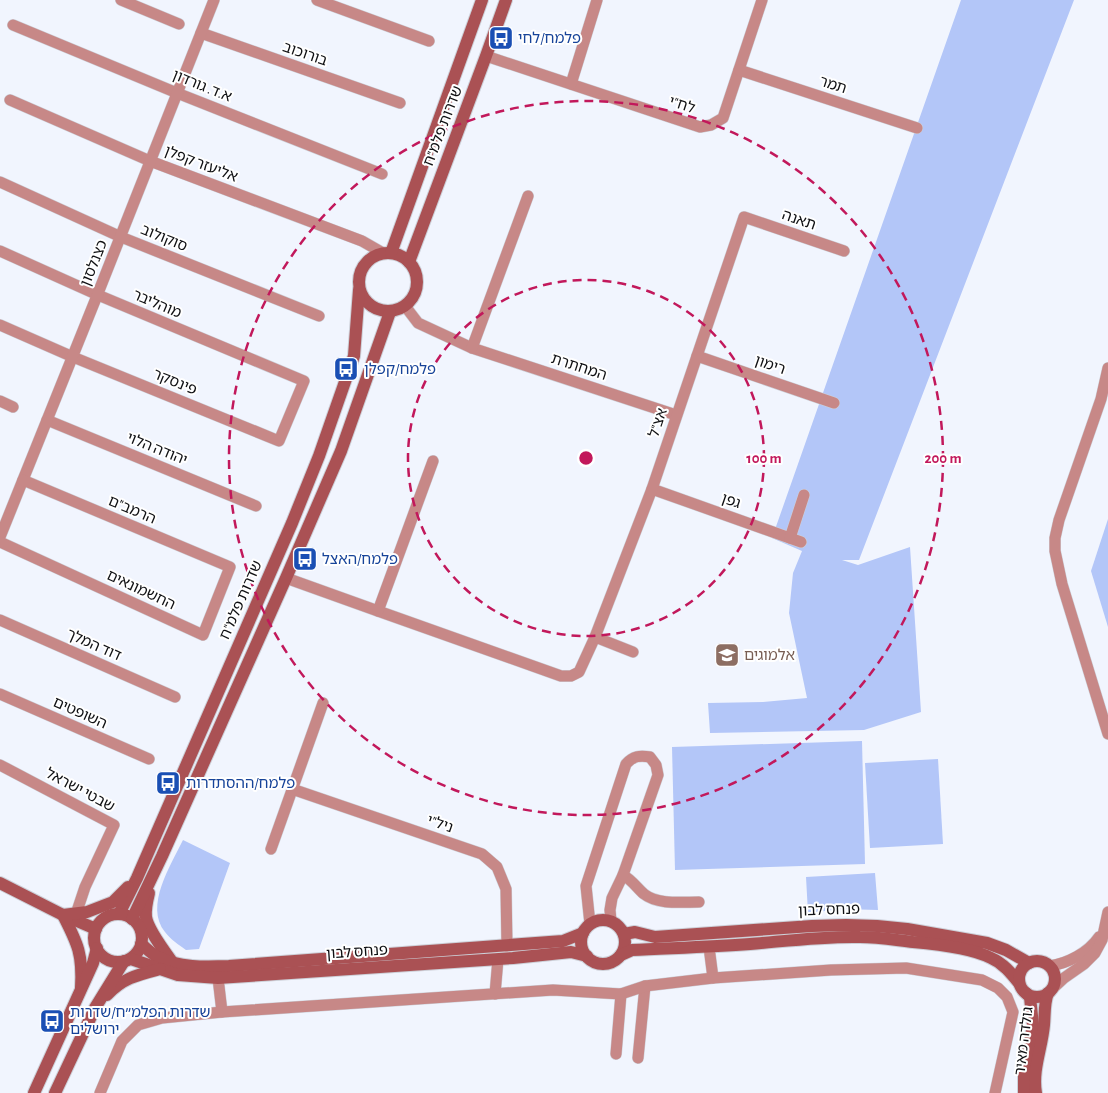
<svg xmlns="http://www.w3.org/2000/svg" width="1108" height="1093" font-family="'Alegreya Sans','Noto Sans Hebrew',sans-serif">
	<rect width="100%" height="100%" fill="#f1f5fe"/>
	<!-- green -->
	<g fill="#b3c6f8">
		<path d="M961,0H1074L859,560H842L858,565L910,547L921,712L864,730L710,733L708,703L763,702L807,698L789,613L793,573L802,551L772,538Z"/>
		<path d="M1108,519V627L1091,571Z"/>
		<path d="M862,741L865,864L675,870L672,747Z"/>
		<path d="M938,759L943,844L870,848L865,763Z"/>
		<path d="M183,840L230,863L199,949L186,950C179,945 170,939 165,932C144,906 171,865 183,840Z"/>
		<path d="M875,873L878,910L842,909L808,913L806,877Z"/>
	</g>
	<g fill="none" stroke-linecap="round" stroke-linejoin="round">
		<defs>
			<g id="street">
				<path d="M121,0L179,24"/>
				<path d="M317,0L429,41"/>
				<path d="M13,25L177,93L382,174"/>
				<path d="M201,33L400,103"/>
				<path d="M486,56L700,127L711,125L723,118L762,0"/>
				<path d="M739,70L917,128"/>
				<path d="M571,84L597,0"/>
				<path d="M10,100L150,161L362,241L383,253"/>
				<path d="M0,182L121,237L319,316"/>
				<path d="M0,251L98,295L304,381L279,441L73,357L0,325"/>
				<path d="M405,306L418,323L472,348L676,415"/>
				<path d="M472,348L528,196"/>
				<path d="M697,356L834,403"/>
				<path d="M1108,368L1101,399L1059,520L1055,538V551L1062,584L1108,734"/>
				<path d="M0,401L13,407"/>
				<path d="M47,420L256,506"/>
				<path d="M652,489L801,542"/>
				<path d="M0,537C72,358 144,180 214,0"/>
				<path d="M790,538L804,495"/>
				<path d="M0,542L203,635L230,567L23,480"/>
				<path d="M286,578L378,611L561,676H571L579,672L595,637L652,489L744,217L844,251"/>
				<path d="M378,611L433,461"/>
				<path d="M0,620L175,697"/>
				<path d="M595,637L633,652"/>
				<path d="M0,694L149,759"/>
				<path d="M0,765L114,825L85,887L76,914"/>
				<path d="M292,789L482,854L497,867L506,889L507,946"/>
				<path d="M271,849L323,703"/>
				<path d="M623,875C632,880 637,888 644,894C658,905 682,902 699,902"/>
				<path d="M590,924L586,886L626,764C633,756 640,755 650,757L656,765L658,775L623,875L612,898L610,910L611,921"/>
				<path d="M709,947L713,978"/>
				<path d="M1050,966C1068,963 1088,953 1099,937"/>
				<path d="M218,978L222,1012"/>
				<path d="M1051,990L1064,978L1084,964L1095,953L1102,940L1108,912"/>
				<path d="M495,994L498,959"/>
				<path d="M616,1054L621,994"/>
				<path d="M638,1058L645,986"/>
				<path d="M100,1093L122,1041L138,1025L162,1018L222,1012L553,990L621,994L645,986L713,978L831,970L906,968L982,980L998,988L1007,997L1013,1012L995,1093"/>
			</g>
			<g id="secondary">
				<circle cx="388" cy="282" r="29"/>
				<path d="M391,253L482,0"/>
				<path d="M409,262L486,56L506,0"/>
				<path d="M0,883L63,915L96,929"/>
				<path d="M149,893C147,901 145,909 146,917C148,930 165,952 173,963"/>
				<path d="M119,914L137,878L292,523L319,456L354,356L359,290"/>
				<circle cx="118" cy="938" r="24"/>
				<path d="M132,919L162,856L286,578L341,451L390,312"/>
				<circle cx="603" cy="942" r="22"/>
				<path d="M624,934L635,932L655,937L812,926L846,925L877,926L907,929L987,943L1006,950L1029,963"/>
				<path d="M141,944C146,948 151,953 156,956C179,968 205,967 229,966L563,941L583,933"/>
				<path d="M621,955L632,950C671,948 711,947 750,944C786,941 824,936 860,937C878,937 895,940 913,942C936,944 972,948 991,958C1003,963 1011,973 1019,983"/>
				<path d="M131,959L178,975L218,978L513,958L571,952L587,956"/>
				<circle cx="1037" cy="979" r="18"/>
				<path d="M81,988C83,955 78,944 63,915L87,912L113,902L128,887"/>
				<path d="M107,995C123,978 137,975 160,969"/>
				<path d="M34,1093L93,963L97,948"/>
				<path d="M55,1093L95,1008L124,961"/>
				<path d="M1024,1093V1075L1033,1025L1030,997L1026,993"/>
				<path d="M1036,1093C1032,1070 1042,1048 1044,1025C1045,1014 1044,1003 1048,993"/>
			</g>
		</defs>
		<!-- street casing -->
		<use href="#street" stroke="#cdd0d8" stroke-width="12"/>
		<!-- secondary casing -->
		<use href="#secondary" stroke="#cdd0d8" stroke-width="14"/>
		<!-- street -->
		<use href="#street" stroke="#c78887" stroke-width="11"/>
		<!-- secondary -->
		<use href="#secondary" stroke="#aa5154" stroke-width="12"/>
	</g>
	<!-- distance rings -->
	<g fill="none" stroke="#c2185b" stroke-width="2.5" stroke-dasharray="9 6">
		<circle cx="586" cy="458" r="178"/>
		<circle cx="586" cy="458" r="357"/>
	</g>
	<!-- icons -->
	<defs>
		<symbol id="bus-square" viewBox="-11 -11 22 22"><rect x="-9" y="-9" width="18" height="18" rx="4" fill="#1a4fb4" stroke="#fff"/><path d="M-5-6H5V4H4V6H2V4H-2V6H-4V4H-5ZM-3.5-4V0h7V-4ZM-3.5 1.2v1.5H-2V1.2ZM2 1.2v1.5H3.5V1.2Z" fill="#fff"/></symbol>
		<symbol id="school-square" viewBox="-11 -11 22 22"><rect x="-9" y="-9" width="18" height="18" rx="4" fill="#8d6e63" stroke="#fff"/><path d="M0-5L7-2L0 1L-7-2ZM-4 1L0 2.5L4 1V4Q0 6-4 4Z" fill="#fff"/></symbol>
	</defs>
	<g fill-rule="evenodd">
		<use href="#bus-square" x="487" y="24" width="28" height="28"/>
		<use href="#bus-square" x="332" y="355" width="28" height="28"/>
		<use href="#bus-square" x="291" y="545" width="28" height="28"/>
		<use href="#school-square" x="713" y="641" width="28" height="28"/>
		<use href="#bus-square" x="154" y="769" width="28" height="28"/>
		<use href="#bus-square" x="38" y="1007" width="28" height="28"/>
	</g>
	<g text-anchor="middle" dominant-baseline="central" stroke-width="4" stroke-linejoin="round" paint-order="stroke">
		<!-- transit labels -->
		<g font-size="15" fill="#164399" stroke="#fff" text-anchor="start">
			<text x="518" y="38">פלמח/לחי</text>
			<text x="364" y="369">פלמח/קפלן</text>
			<text x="322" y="559">פלמח/האצל</text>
			<text x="186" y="783">פלמח/ההסתדרות</text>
			<text x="70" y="1012">שדרות הפלמ״ח/שדרות<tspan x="70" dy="17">ירושלים</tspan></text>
		</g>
		<!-- street labels -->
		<g font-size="15" fill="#0f1013" stroke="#fff">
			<text transform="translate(305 54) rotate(19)">בורוכוב</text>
			<text transform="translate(833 85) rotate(18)">תמר</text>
			<text transform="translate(202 86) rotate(22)">א.ד. גורדון</text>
			<text transform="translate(682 105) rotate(18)">לח"י</text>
			<text transform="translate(443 126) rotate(-69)">שדרות פלמ"ח</text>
			<text transform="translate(201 164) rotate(21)">אליעזר קפלן</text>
			<text transform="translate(799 220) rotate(19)">תאנה</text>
			<text transform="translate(164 238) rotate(22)">סוקולוב</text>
			<text transform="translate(94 263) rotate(-68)">כצנלסון</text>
			<text transform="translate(157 304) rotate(23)">מוהליבר</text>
			<text transform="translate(770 365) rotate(19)">רימון</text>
			<text transform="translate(579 367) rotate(18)">המחתרת</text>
			<text transform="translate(175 382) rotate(22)">פינסקר</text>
			<text transform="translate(658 423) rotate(-71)">אצ"ל</text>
			<text transform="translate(157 449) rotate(22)">יהודה הלוי</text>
			<text transform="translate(731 501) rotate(19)">גפן</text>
			<text transform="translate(132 510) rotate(23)">הרמב"ם</text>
			<text transform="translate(141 590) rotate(25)">החשמונאים</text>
			<text transform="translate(241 600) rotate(-66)">שדרות פלמ"ח</text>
			<text transform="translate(94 645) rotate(24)">דוד המלך</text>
			<text transform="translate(80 713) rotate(24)">השופטים</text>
			<text transform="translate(80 790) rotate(28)">שבטי ישראל</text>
			<text transform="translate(440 824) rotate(19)">ניל"י</text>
			<text transform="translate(829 910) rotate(-2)">פנחס לבון</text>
			<text transform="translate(357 952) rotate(-4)">פנחס לבון</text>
			<text transform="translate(1024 1041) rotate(-83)">גולדה מאיר</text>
		</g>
		<!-- education labels -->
		<g font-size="15" fill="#785e54" stroke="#fff" text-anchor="start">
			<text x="744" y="655">אלמוגים</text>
		</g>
	</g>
	<circle cx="586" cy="458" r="8" fill="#c2185b" stroke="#fff" stroke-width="2.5"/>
	<g font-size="15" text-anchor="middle" font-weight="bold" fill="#c2185b" stroke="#fff" stroke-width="4" stroke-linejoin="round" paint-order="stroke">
		<text x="764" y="463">100 m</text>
		<text x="943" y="463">200 m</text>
	</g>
</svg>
